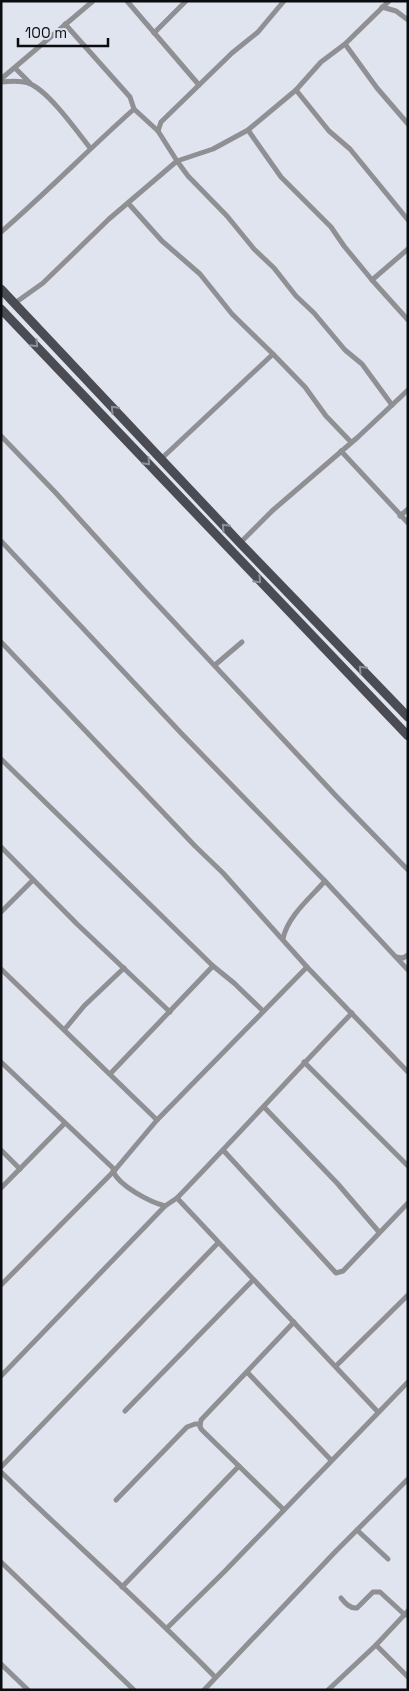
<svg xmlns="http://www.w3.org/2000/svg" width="409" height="1691" font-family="'Space Grotesk',sans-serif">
	<rect width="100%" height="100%" fill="#dfe4ef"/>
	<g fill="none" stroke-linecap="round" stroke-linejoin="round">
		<!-- minor -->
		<g stroke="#8f8f94" stroke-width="5">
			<path d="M127,1L199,85"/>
			<path d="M284,1L258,32L232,53L161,122L158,131L177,161L188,176L227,216L254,249L274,268L296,296L314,313L345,350L362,364L392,405"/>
			<path d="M382,7L396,11L408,20"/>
			<path d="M65,24L130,97L134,109"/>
			<path d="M154,33L186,1"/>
			<path d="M345,44L377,88L408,124"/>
			<path d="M15,68L30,83"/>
			<path d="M1,79L93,1"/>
			<path d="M1,82C10,81 20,80 28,83C47,89 77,131 90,148"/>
			<path d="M296,90L329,131L350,149L408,220"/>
			<path d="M248,130L281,177L331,227L344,246L372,280L408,320"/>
			<path d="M128,203L162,241L200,274L232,314L273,354L305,387L326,416L351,442"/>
			<path d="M1,232C47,192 89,149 134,109L158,131"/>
			<path d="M372,280L408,249"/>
			<path d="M15,303L43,283L109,219L177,161L213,149L248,130L296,90L321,62L345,44L389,1"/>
			<path d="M1,436L55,492L143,589L338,798L408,870"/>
			<path d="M341,451L408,523"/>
			<path d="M161,459L273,354"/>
			<path d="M400,516L408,509"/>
			<path d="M1,541L181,733L325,881L408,970"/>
			<path d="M240,543L272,511L358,437L408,390"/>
			<path d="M1,642L195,846L223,873L307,967L408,1072"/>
			<path d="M215,665L242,642"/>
			<path d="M1,759L213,966L234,983L263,1011"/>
			<path d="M1,847L77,924L170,1012"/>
			<path d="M1,912L33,880"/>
			<path d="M283,939C287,917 310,898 325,881"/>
			<path d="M396,957L403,958L408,955"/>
			<path d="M1,969L157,1120"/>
			<path d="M65,1029L84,1006L124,968"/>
			<path d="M1,1062L115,1170L113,1171C119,1186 150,1202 165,1206"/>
			<path d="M304,1062L408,1166"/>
			<path d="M110,1074L213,966"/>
			<path d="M264,1107L337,1183L379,1232"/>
			<path d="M1,1150L20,1169"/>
			<path d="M223,1150L336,1273L343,1271L408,1203"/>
			<path d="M1,1188L64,1124"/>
			<path d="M177,1198L378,1412"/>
			<path d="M1,1285L115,1170L157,1120L307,967"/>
			<path d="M336,1366L408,1295"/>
			<path d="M247,1372L331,1460"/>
			<path d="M1,1376L165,1206L177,1198C236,1137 293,1074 352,1013"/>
			<path d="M125,1411L253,1280"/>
			<path d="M1,1467L218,1243"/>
			<path d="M1,1472C72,1541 146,1606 215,1677"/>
			<path d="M116,1500L187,1427L195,1424H200"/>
			<path d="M284,1510L202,1430L200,1427L201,1420L294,1322"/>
			<path d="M357,1530L388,1559"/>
			<path d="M1,1562L134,1690"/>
			<path d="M122,1587L239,1466"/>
			<path d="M341,1598C345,1603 350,1609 357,1608L373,1592H380L405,1615"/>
			<path d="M167,1628L224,1572L408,1382"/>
			<path d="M376,1645L408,1677"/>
			<path d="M1,1664L28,1690"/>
			<path d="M204,1690L336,1551L408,1479"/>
			<path d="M328,1690L376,1645L408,1611"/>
		</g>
		<!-- primary -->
		<g stroke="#4a4b53" stroke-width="9">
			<path d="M1,289L240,543L408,717"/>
			<path d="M1,309L408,736"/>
		</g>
	</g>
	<!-- one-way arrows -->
	<defs><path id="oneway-chevron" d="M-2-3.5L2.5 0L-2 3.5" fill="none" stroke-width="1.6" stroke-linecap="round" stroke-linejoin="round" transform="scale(1.25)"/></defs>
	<g stroke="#8d9099">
		<use href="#oneway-chevron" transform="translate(35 344) rotate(46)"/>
		<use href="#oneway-chevron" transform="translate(114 409) rotate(-133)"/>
		<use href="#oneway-chevron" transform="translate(147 462) rotate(47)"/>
		<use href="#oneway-chevron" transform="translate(225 527) rotate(-133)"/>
		<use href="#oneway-chevron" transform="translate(258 580) rotate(46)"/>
		<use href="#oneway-chevron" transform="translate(362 669) rotate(-134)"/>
	</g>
	<!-- border -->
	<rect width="409" height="1691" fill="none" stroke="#0a0c0f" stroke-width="5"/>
	<!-- scale -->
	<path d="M18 38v8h90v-8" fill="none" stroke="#0a0c0f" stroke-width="2.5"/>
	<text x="25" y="38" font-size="15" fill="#0a0c0f" stroke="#dfe4ef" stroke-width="4" paint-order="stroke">100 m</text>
</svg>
